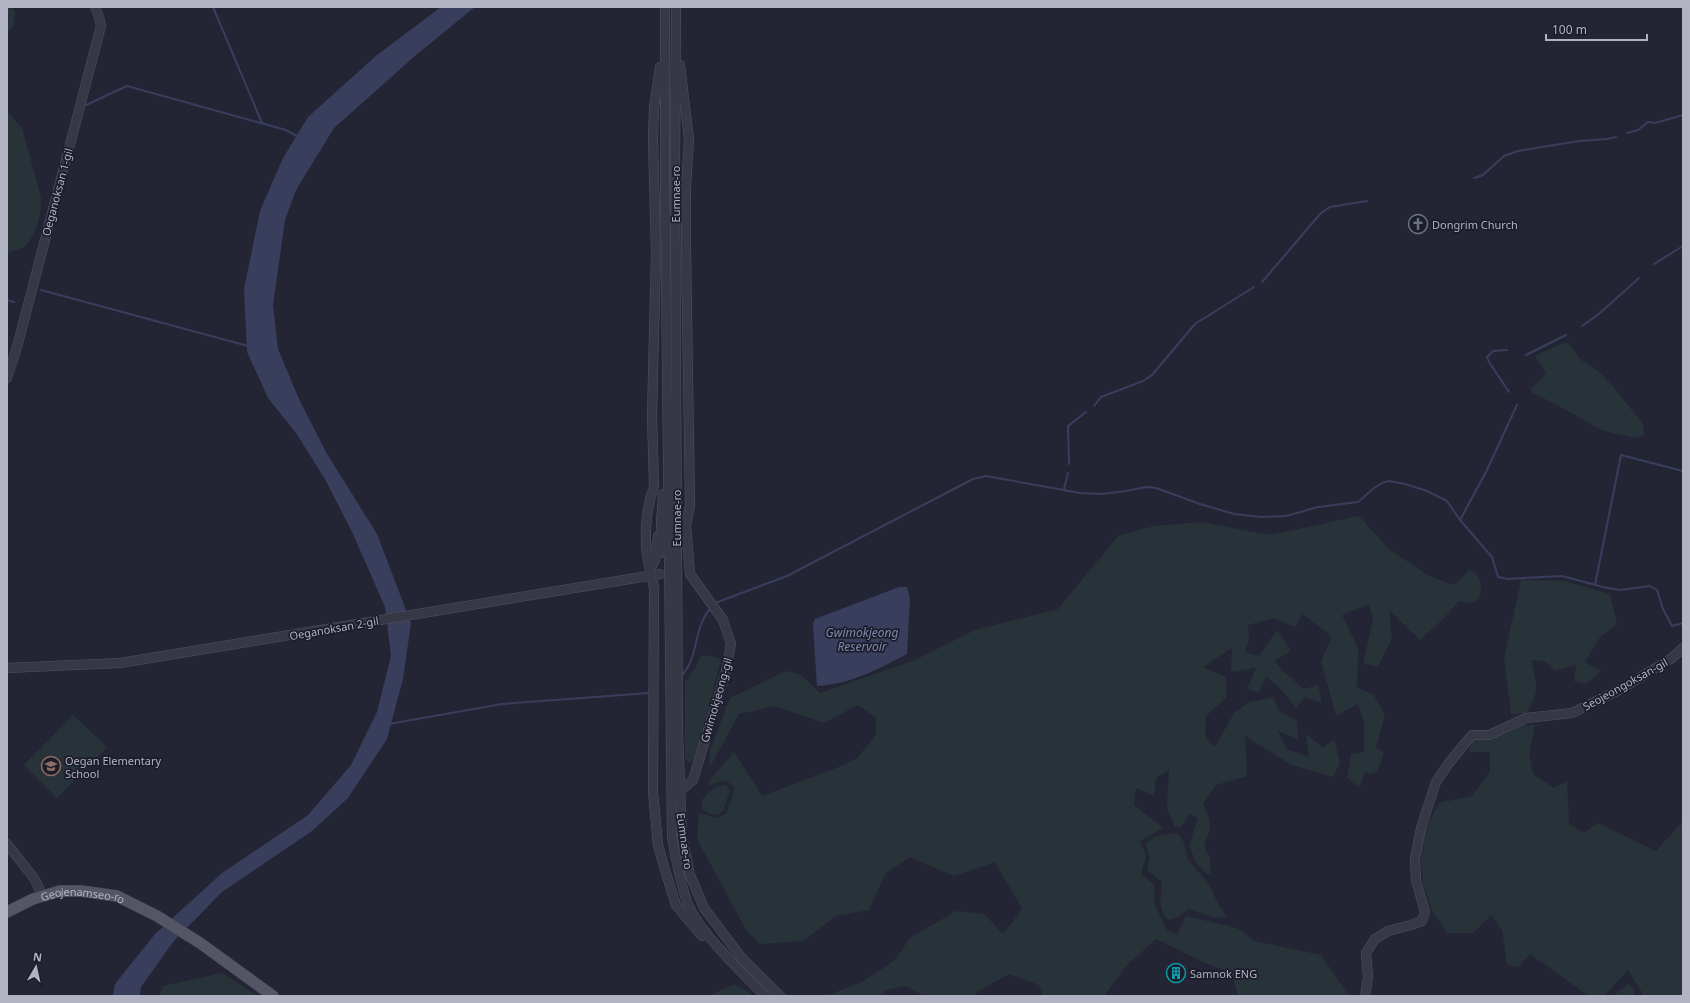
<svg xmlns="http://www.w3.org/2000/svg" width="1690" height="1003" font-family="'Noto Sans',sans-serif">
	<rect width="100%" height="100%" fill="#232535"/>
	<!-- green -->
	<g fill="#283339">
		<path d="M7,7L13,9L15,12L13,26L7,33Z"/>
		<path d="M7,111L22,128L41,197C42,211 37,233 27,244C23,249 13,251 7,253Z"/>
		<path d="M1563,343H1568L1581,360L1598,371L1609,382L1643,424L1644,435L1635,438L1601,430L1559,406L1533,393L1531,389C1536,382 1542,380 1546,373L1535,356Z"/>
		<path d="M1359,516L1389,549L1429,576L1454,585L1470,570C1483,579 1482,585 1479,599L1471,603L1459,601L1442,620L1420,640L1389,610L1392,638L1378,667L1363,663L1373,619L1369,604L1342,615L1358,648L1357,688L1373,694L1385,715L1376,747L1384,753L1377,772L1370,774L1365,772L1360,788L1347,778L1351,754L1364,752V723L1358,704L1336,716L1321,661L1332,637L1303,614L1295,627L1274,618L1248,625L1249,640L1245,652L1259,656L1277,630L1291,651L1274,661L1285,673L1304,689L1318,685L1322,703L1305,697L1296,708L1278,686L1266,677L1259,692L1247,689L1256,668L1231,672L1232,648L1203,667L1226,677L1227,697L1206,716L1205,737L1215,747L1234,713L1249,702L1273,697L1279,711L1297,721L1298,739L1278,731L1286,749L1309,757L1306,734L1323,748L1334,739L1340,763L1333,777L1292,765L1245,736L1247,776L1216,785L1203,803C1211,822 1213,825 1204,845L1210,859L1211,873L1207,874L1196,863L1189,845L1198,818L1190,814L1180,828L1174,826L1167,807L1169,770L1156,778L1154,796L1136,788L1134,805L1163,828L1140,841L1146,856L1141,874L1155,886L1154,903L1167,930L1177,935L1186,916L1237,928L1255,941L1321,955L1349,996H1238L1231,972L1207,964L1156,939L1125,967L1104,996H1043L1039,985L1009,974L978,992L974,996H924L906,986L886,990L882,996H826L862,982L895,960L910,938L956,911L984,914L1003,934L1022,909L995,862L954,876L910,857L885,874L869,910L836,916L803,941L760,944L746,930L697,839L699,813L718,818L726,814L735,788L726,780L709,785V781L734,752L762,796L844,765L857,758L876,735V718L858,705L824,723L774,706L739,714L709,769L710,750L730,698L786,671L800,674L820,693L915,660L975,630L1058,609L1118,536L1154,526L1201,522L1270,535Z"/>
		<path d="M1521,580L1564,581L1610,594L1617,624L1600,637L1585,662L1601,671L1586,684L1574,681L1576,665L1555,671L1545,661L1531,660C1537,683 1540,692 1526,713L1511,714L1504,658Z"/>
		<path d="M701,655L716,657L721,660L695,758L689,763L685,757V682L696,667Z"/>
		<path d="M73,715L107,747L57,798L24,765Z"/>
		<path d="M1522,725H1535L1529,755L1533,774L1554,788L1567,781L1569,823L1583,833L1598,823L1656,851L1683,821V996H1642L1643,994L1628,970L1604,996H1589L1530,954L1518,967L1507,964L1502,930L1491,915L1473,933H1447L1432,911L1423,883L1421,859L1426,828L1439,803L1472,796L1490,772V752H1468L1474,739H1492Z"/>
		<path d="M726,785L730,790L723,811L716,815L708,813L702,809V800C709,791 715,786 726,785Z"/>
		<path d="M1178,833L1184,843L1188,860L1209,884L1218,904L1227,917L1215,918L1189,909L1176,918L1168,920C1157,909 1161,897 1162,882L1147,870L1150,856L1145,844C1154,835 1166,834 1178,833Z"/>
		<path d="M222,973L258,996H159L163,986Z"/>
		<path d="M734,984L750,993L752,996H708Z"/>
		<path d="M1628,984L1634,989L1633,996H1613Z"/>
	</g>
	<!-- water -->
	<g fill="#3a3e5d">
		<path d="M441,7H475L416,55L334,128L296,190L285,220L273,305L278,349L299,399L327,454L377,534L411,623L403,679L387,739L348,798L312,831L222,892L173,942L141,987L140,996H113L115,984L155,934L222,873L308,815L351,765L377,712L391,656L385,607L353,534L325,479L296,433L268,398L247,352L244,289L260,211L283,158L308,117L377,55Z"/>
		<path d="M899,587H907L910,598L907,654C879,669 850,684 817,686L813,624L815,619Z"/>
	</g>
	<g fill="none" stroke-linecap="round" stroke-linejoin="round">
		<!-- stream -->
		<g stroke="#3a3e5d" stroke-width="2">
			<path d="M213,7L262,123"/>
			<path d="M86,105L127,86L286,130L297,136"/>
			<path d="M1627,133L1638,130L1648,122L1655,123L1683,115"/>
			<path d="M1474,178L1483,175L1504,156L1518,151L1579,141L1607,139L1616,137"/>
			<path d="M1654,264L1683,246"/>
			<path d="M1262,282L1321,213L1330,207L1367,201"/>
			<path d="M41,290L248,346"/>
			<path d="M7,300L14,302"/>
			<path d="M1582,326L1600,313L1639,278"/>
			<path d="M1507,350L1493,351L1487,357L1489,362L1509,392"/>
			<path d="M1526,355L1566,335"/>
			<path d="M1094,406L1101,397L1143,381L1152,375L1195,324L1254,287"/>
			<path d="M1069,464L1068,426L1086,412"/>
			<path d="M1064,489L1068,473"/>
			<path d="M1460,520L1486,472L1517,405"/>
			<path d="M1595,585L1621,455L1683,471"/>
			<path d="M715,603L787,576L973,479L986,476L1080,493L1102,494L1126,491L1146,487L1156,488L1200,504L1234,514L1261,517L1286,516L1318,507L1358,502L1374,488L1382,483L1389,481L1405,484L1427,491L1447,501L1460,520L1492,557L1498,577L1508,579L1562,576L1603,587L1620,590L1650,586L1657,590L1663,609L1672,626L1683,623"/>
			<path d="M683,674C686,670 690,665 691,660C698,642 697,623 711,608"/>
			<path d="M389,724L502,704L649,693"/>
		</g>
		<defs>
			<g id="minor">
				<path d="M665,7V183L672,837C676,859 680,882 687,902C699,933 742,972 765,996"/>
				<path d="M676,7L675,171L678,732L682,836L690,875L704,908L741,957L780,996"/>
				<path d="M660,67L654,108L653,138L656,253L652,416L654,486C646,509 643,540 649,565C651,573 653,581 654,589L653,792L658,845L665,870L676,905L702,936"/>
				<path d="M7,378L17,347L101,26L99,17L95,7"/>
				<path d="M663,494L661,523L663,553"/>
				<path d="M650,569L655,560L658,536"/>
				<path d="M7,668L120,663L660,574"/>
				<path d="M675,787H685L693,780L726,671L731,644L723,620L690,574L686,525L690,506L686,247V187L689,139L680,65"/>
				<path d="M7,844L34,878L43,896"/>
				<path d="M1365,996L1368,977L1366,953L1375,939L1388,931L1411,925L1422,921L1425,912L1416,880L1415,859L1421,828L1436,782L1449,763L1472,735H1489L1526,718L1572,713L1621,689L1672,658L1683,648"/>
			</g>
			<g id="major">
				<path id="s1" d="M7,912L33,899L60,891H81L117,896L157,916L200,943L273,996"/>
			</g>
		</defs>
		<!-- minor casing -->
		<use href="#minor" stroke="#515261" stroke-width="10"/>
		<!-- major casing -->
		<use href="#major" stroke="#3f414f" stroke-width="12"/>
		<!-- minor -->
		<use href="#minor" stroke="#363846" stroke-width="9"/>
		<!-- major -->
		<use href="#major" stroke="#545666" stroke-width="11"/>
	</g>
	<!-- icons -->
	<defs>
		<symbol id="church-ring" viewBox="-11 -11 22 22"><circle r="9.5" fill="#1c1d2b" stroke="#6b7280" stroke-width="1.5"/><path d="M-1.2-6h2.4v3.5h3.3v2.4h-3.3V6h-2.4V-.1h-3.3v-2.4h3.3Z" fill="#6b7280"/></symbol>
		<symbol id="school-ring" viewBox="-11 -11 22 22"><circle r="9.5" fill="#1c1d2b" stroke="#8d6e63" stroke-width="1.5"/><path d="M0-5L7-2L0 1L-7-2ZM-4 1L0 2.5L4 1V4Q0 6-4 4Z" fill="#8d6e63"/></symbol>
		<symbol id="building-ring" viewBox="-11 -11 22 22"><circle r="9.5" fill="#1c1d2b" stroke="#0f9aa8" stroke-width="1.5"/><path d="M-4-6H4V6H1V3H-1V6H-4ZM-2.5-4.3h1.7v1.8h-1.7ZM.8-4.3h1.7v1.8H.8ZM-2.5-1h1.7V.8h-1.7ZM.8-1h1.7V.8H.8Z" fill="#0f9aa8"/></symbol>
	</defs>
	<g fill-rule="evenodd">
		<use href="#church-ring" x="1407" y="213" width="22" height="22"/>
		<use href="#school-ring" x="40" y="755" width="22" height="22"/>
		<use href="#building-ring" x="1165" y="962" width="22" height="22"/>
	</g>
	<g text-anchor="middle" dominant-baseline="central" stroke-width="3.5" stroke-linejoin="round" paint-order="stroke">
		<!-- street labels -->
		<g font-size="11" fill="#b1b2c2" stroke="#1c1d2b">
			<text transform="translate(57 192) rotate(-75)">Oeganoksan 1-gil</text>
			<text transform="translate(675 194) rotate(-90)">Eumnae-ro</text>
			<text transform="translate(676 518) rotate(-90)">Eumnae-ro</text>
			<text transform="translate(334 628) rotate(-10)">Oeganoksan 2-gil</text>
			<text transform="translate(1625 684) rotate(-29)">Seojeongoksan-gil</text>
			<text transform="translate(716 700) rotate(-74)">Gwimokjeong-gil</text>
			<text transform="translate(685 841) rotate(82)">Eumnae-ro</text>
			<text stroke="none"><textPath href="#s1" startOffset="80">Geojenamseo-ro</textPath></text>
		</g>
		<!-- poi labels -->
		<g font-size="11" fill="#b1b2c2" stroke="#1c1d2b" text-anchor="start">
			<text x="1432" y="224">Dongrim Church</text>
			<text x="65" y="760">Oegan Elementary<tspan x="65" dy="13">School</tspan></text>
			<text x="1190" y="973">Samnok ENG</text>
		</g>
		<!-- water labels -->
		<g font-size="12" font-style="italic" fill="#8388ad" stroke="#1c1d2b">
			<text x="862" y="632">Gwimokjeong<tspan x="862" dy="14">Reservoir</tspan></text>
		</g>
	</g>
	<!-- border -->
	<rect width="1690" height="1003" fill="none" stroke="#b1b2c2" stroke-width="16"/>
	<!-- north arrow -->
	<g transform="translate(36 967) rotate(9)" stroke="#1c1d2b" stroke-width="3" paint-order="stroke">
	<path d="M0-3L7 15L0 10L-7 15Z" fill="#b1b2c2"/>
	<text y="-6" font-size="11" font-weight="bold" text-anchor="middle" fill="#b1b2c2">N</text>
	</g>
	<!-- scale -->
	<path d="M1546 34v6h101v-6" fill="none" stroke="#b1b2c2" stroke-width="2"/>
	<text x="1552" y="34" font-size="12" fill="#b1b2c2" stroke="#1c1d2b" stroke-width="3" paint-order="stroke">100 m</text>
</svg>
